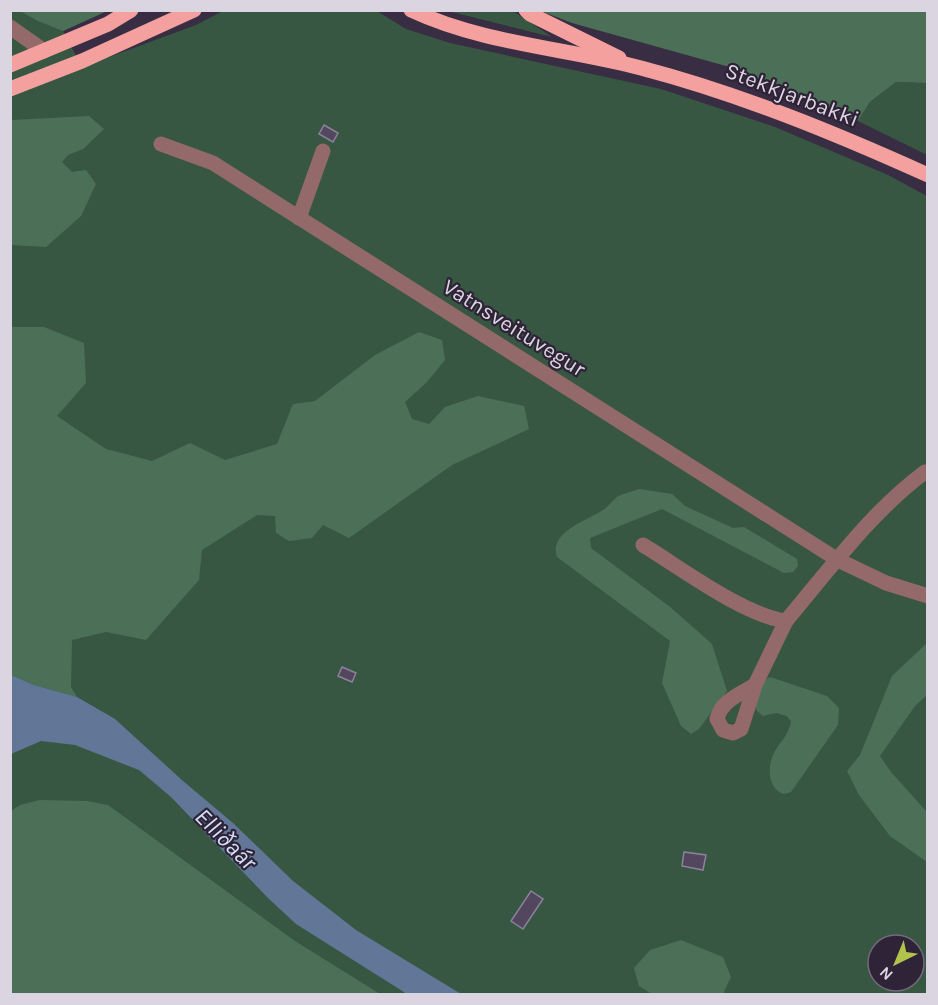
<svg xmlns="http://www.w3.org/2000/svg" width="938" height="1005" font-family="Karla,sans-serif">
	<rect width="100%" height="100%" fill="#382d42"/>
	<!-- green -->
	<g fill="#375742" fill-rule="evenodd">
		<path d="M10,11H107L63,31L82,67L196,25L223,11H377L406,29L450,43L661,89L775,127L886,174L927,196V994H11ZM878,945H914V981H878Z"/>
		<path d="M448,11H513L552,37Z"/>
		<path d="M896,82L927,83V155L858,121L870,102Z"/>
	</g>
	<!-- forest -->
	<g fill="#4b7057">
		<path d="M20,11H107L63,31L38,21Z"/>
		<path d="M541,11H927V83L896,82L870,102L858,121L726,66L572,23Z"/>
		<path d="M89,116L104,129L83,149L68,155L62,162L72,172L86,170L96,184L81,216L46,247L11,245V120Z"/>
		<path d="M10,327H44L84,343L86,383L57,416L106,449L152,461L190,443L225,460L277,444L293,404L315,401L375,355L419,332L442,340L445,360L427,382L405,402L412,419L429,424L445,407L478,396L524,406L529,429L452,465L349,538L323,525L312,538L289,541L276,533L275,516L257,515L202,550L199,580L146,640L106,632L72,640L71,687L77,697L34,685L11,675Z"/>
		<path d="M639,489L672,494L685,506L733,528L744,527L797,559L798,566L793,572L784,573L662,509L590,538L591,548L669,606L712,644L727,691L699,729L691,734L681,726L662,683L670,641L557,557C548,532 588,520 603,510C608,507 612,501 617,497C623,493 632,492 639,489Z"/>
		<path d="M927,643V695L915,706L880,756L891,772L927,812V862L890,836L859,795L847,771L860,755L892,676Z"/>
		<path d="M770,677L827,696L839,708L838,725L791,792C785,794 783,795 778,791C768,783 768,766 773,755C779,742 787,739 791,722L787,716L776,713L763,716L756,710C755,696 756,684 770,677Z"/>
		<path d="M40,800L87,801L108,805L295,941L380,994H11V811L20,805Z"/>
		<path d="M681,940L723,957L731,977L723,994H652L639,986L634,968L650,950Z"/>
	</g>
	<!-- water -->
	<path fill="#627698" d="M11,675L34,685L77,697L115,719L183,781L233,823L293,881L356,930L461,994H407L296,924L268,898L171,797L139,770L75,745L41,741L11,754Z"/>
	<!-- building -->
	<g fill="#52475e" stroke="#8d829b" stroke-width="1.5">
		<path d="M324,125L338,133L333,142L319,134Z"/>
		<path d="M342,667L356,673L352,682L338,676Z"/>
		<path d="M684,852L706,855L703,870L682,866Z"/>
		<path d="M531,891L543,899L523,929L511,921Z"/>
	</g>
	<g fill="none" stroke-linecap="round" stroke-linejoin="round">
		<!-- minor -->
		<g stroke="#936a69" stroke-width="15">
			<path d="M10,27L44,51"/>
			<path d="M161,144L213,163L838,560L886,583L928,596"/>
			<path d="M299,218L323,151"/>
			<path d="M643,545C681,568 743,615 786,621C829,570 871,512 925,472"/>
			<path d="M755,685C740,694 721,701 717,719L723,730L733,733L741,729L755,685L786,621"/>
		</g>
		<!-- major -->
		<g stroke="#f3a09e" stroke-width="15">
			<path d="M411,10C484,44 565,48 641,68C740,94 835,133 928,175"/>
			<path d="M526,10L530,14L619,58"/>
			<path d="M10,65L108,24L131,10"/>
			<path d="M10,89L82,61L194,10"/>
		</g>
	</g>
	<g text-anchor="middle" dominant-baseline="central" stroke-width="4.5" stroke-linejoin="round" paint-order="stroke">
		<!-- street labels -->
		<g font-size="22" fill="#dbd4e1" stroke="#2e2337">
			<text transform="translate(792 95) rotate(21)">Stekkjarbakki</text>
			<text transform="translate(514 328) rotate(32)">Vatnsveituvegur</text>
		</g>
		<!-- water labels -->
		<g font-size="24" font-style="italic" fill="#d3e0f8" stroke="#2e2337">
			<text transform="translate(226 839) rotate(45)">Elliðaár</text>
		</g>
	</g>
	<!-- border -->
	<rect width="938" height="1005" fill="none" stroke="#dbd4e1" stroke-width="24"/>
	<!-- north arrow -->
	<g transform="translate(896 963) rotate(223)"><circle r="28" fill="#2e2337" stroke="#736a7b" stroke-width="1.5"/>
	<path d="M0-4.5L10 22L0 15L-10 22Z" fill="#b2c34c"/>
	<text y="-9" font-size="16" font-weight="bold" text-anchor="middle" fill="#dbd4e1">N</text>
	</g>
</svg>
